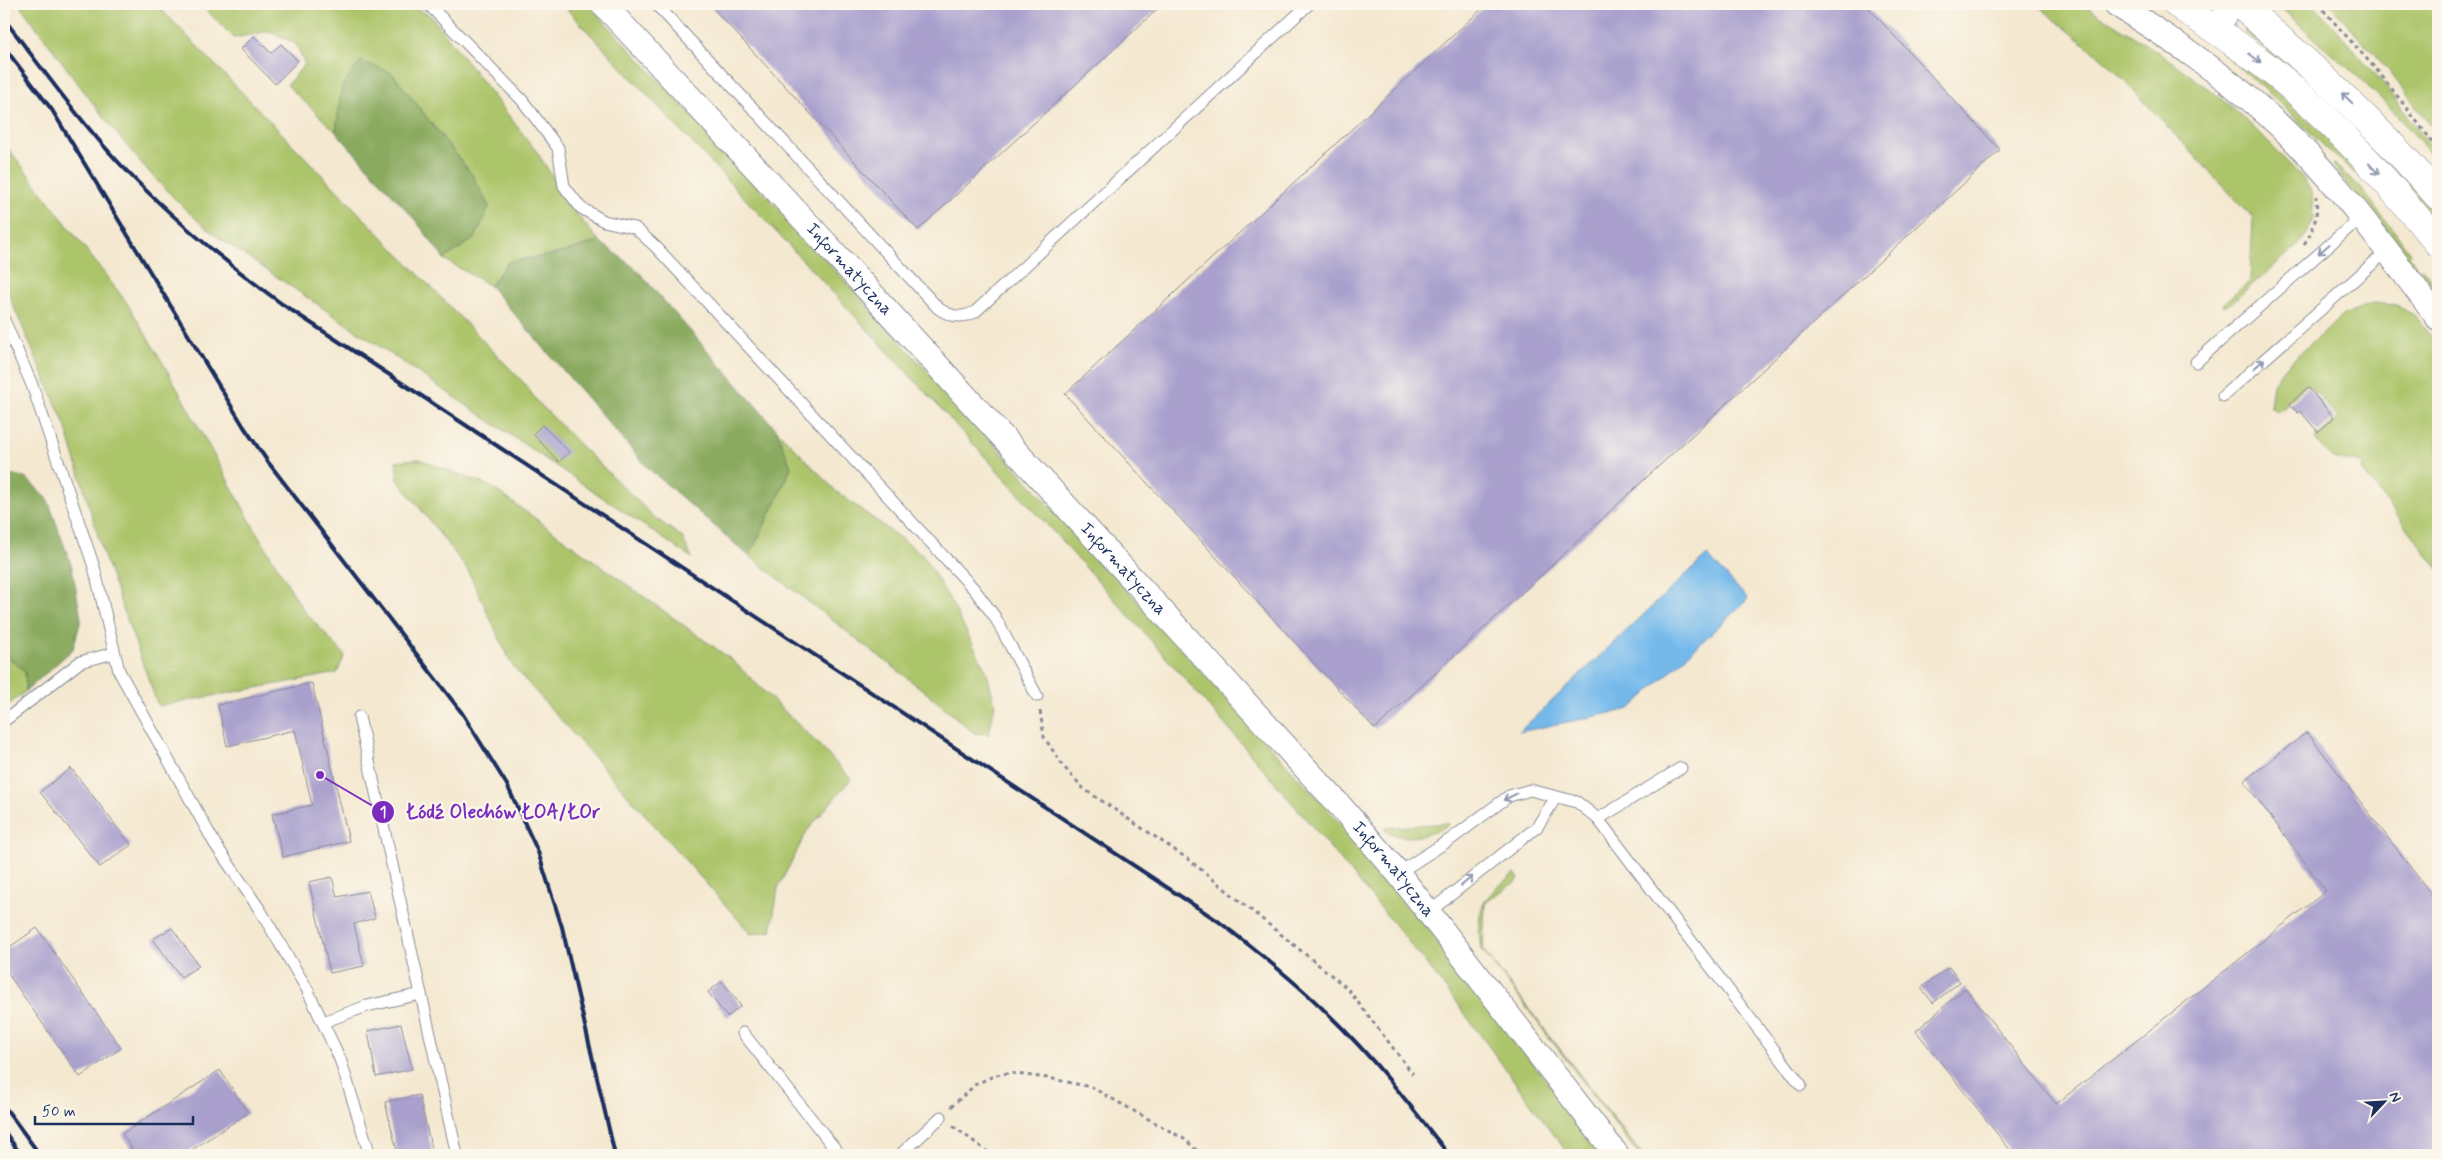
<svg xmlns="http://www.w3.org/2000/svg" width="2442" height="1159" font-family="Mynerve,sans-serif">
	<rect width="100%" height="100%" fill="#fbf7ec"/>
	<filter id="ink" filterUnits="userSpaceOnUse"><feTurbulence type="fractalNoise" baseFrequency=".02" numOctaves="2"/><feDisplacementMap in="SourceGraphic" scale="10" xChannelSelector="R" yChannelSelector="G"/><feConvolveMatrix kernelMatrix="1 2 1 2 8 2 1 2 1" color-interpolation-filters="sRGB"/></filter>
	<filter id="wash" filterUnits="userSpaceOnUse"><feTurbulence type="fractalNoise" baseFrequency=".0096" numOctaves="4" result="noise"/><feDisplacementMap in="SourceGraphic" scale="20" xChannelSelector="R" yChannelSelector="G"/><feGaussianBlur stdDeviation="1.12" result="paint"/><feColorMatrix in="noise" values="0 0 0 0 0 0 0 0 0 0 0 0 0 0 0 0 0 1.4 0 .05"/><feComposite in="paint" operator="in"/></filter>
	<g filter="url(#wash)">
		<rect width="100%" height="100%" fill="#f4e8d0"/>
		<!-- green -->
		<g fill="#adc56b" stroke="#647a64">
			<path d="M19,4H156L524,383L537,401L583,448L654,517L682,537L692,558L215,235C136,171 80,84 19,4Z"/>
			<path d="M200,4H408L431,16L537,152L574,211L599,241L557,254L508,262L490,286L444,259L475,238L489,207L473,176L392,73L342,86L336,132L287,85L305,64L296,44L269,31L234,38Z"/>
			<path d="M562,4H588L792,223L1351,835L1411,906L1604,1155H1569C1515,1084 1464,1009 1407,940C1141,615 849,310 562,4Z"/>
			<path d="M2036,4H2082L2157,51L2218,96L2247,121L2303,178L2311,191L2313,207L2312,223L2307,234L2297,246L2231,303L2224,307L2223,304L2250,281L2253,218L2110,65Z"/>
			<path d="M2277,4H2313L2378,77L2438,156V165C2394,102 2332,56 2277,4Z"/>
			<path d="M2330,4H2438V135L2389,71Z"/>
			<path d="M2247,27L2321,89L2433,208L2438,215V226L2265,48L2244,32Z"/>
			<path d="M2220,51C2271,83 2328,133 2366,181L2365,182L2325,147L2274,97Z"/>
			<path d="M4,143L127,303L163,363L257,533L304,611L345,655L337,673L158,706L104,556L65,425L4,284Z"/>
			<path d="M2334,164L2360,187L2411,253L2409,256L2419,270L2422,268C2429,276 2438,289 2438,300L2332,165Z"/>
			<path d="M2373,303L2394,305L2414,315L2438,346V569L2362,470L2363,463C2333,460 2335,463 2315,439L2317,434L2319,436L2338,418L2308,384L2286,403L2287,406L2276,412L2270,406L2273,384L2284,368L2343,315Z"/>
			<path d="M776,429L837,492L922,554L949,598L986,670L995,704L989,734L974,733L923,690L749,556L779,496L791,467Z"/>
			<path d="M419,459L490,486L732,660L820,746L851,779L807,831L778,888L771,931L751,934L512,665L467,569L398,480L396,461Z"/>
			<path d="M4,654L25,671L26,691L4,708Z"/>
			<path d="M1447,823L1448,825C1431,836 1399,844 1384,828Z"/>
			<path d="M1515,873L1519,879L1485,903L1483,950L1642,1155H1639L1481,948C1475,907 1482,898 1515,873Z"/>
		</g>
		<!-- forest -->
		<g fill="#8aaa5f" stroke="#526c5e">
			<path d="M361,61L392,73L473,176L489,207L475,238L444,259L417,222L336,132L342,86Z"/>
			<path d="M599,241L636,269L776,429L791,467L779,496L749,556L648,468L490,286L508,262L557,254Z"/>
			<path d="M4,474L25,477L47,498L72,567L81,619L73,649L26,691L25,671L4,654Z"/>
		</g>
		<!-- water -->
		<path fill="#75b9eb" stroke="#4874a4" d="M1707,555L1748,599L1630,709L1519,732Z"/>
		<g id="blocks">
			<!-- building -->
			<g fill="#a9a0cd">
				<path d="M709,4H1163L918,230Z"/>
				<path d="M1487,4H1865L2000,150L1375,729L1065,394Z"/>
				<path d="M254,36L271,53L281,44L298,61L275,84L241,49Z"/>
				<path d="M2308,387L2334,418L2318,432L2300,411L2298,413L2290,404Z"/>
				<path d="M542,425L569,452L559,462L533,434Z"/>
				<path d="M312,683L349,841L283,857L272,814L312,805L295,730L227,746L218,705Z"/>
				<path d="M2307,732L2438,903V1155H2014L1916,1031L1965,988L2056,1104L2326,891L2244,781Z"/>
				<path d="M71,768L131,845L100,867L40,792Z"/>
				<path d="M332,877L337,897L368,891L375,918L354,924L364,966L330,973L309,882Z"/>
				<path d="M37,928L121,1048L80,1077L4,968V951Z"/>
				<path d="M172,928L199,966L181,977L153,939Z"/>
				<path d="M1949,967L1960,982L1933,1003L1921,988Z"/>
				<path d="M722,981L741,1006L727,1017L708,992Z"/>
				<path d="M401,1024L412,1069L376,1077L368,1031Z"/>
				<path d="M220,1070L248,1113L184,1155H136L122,1134Z"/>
				<path d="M419,1095L433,1155H398L385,1102Z"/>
			</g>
		</g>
	</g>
	<g filter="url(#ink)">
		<use href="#blocks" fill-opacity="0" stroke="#888c97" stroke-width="1"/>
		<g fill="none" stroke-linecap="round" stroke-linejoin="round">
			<defs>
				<g id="service">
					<path d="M428,4L522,100L558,148L564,186L581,208L604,221L635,228L656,247L974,589L995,617L1037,696"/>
					<path d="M656,4L938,308C950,317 961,319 975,312L1309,4"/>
					<path d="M4,320L32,385L94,567L119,671L215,844L260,910L307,989L340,1059L370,1155"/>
					<path d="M2196,362L2361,217"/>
					<path d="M2223,396L2387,251"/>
					<path d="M359,717L457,1155"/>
					<path d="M4,721L80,662L114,653"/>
					<path d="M1598,819L1681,768"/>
					<path d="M1398,873L1451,839L1509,796L1530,790L1577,802L1598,819L1801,1085"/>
					<path d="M1429,912L1537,827L1556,797"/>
					<path d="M323,1022L367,1006L421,994"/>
					<path d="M743,1033L840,1155"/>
					<path d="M900,1155L941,1117"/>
				</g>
				<g id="minor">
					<path id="s1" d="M603,4L818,235L1341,807L1398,873L1617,1155"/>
					<path d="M2116,4C2169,38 2221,72 2268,115C2334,174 2385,249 2438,318"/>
					<path d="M2216,30L2232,4"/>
				</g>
				<g id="tertiary">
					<path d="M2177,4C2213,28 2249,52 2283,80C2341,128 2390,185 2438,243"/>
					<path d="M2239,4C2311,64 2377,125 2438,196"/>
				</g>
			</defs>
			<!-- service casing -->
			<use href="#service" stroke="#888c97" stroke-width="13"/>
			<!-- minor casing -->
			<use href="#minor" stroke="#888c97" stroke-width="26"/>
			<!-- tertiary casing -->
			<use href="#tertiary" stroke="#888c97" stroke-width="29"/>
			<!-- path -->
			<g stroke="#888c97" stroke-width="3" stroke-dasharray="4 4" stroke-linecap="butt">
				<path d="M2089,4L2096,8"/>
				<path d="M2318,4L2381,75L2438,149"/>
				<path d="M2304,244C2315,228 2318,216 2316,196"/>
				<path d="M1040,711L1044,737L1063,766L1084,789L1188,859L1347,988L1413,1074"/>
				<path d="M951,1107L976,1084L996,1075L1009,1073L1048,1078L1091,1087L1186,1140L1201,1155"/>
				<path d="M953,1126L992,1155"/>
			</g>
			<!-- service -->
			<use href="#service" stroke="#fff" stroke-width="11"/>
			<!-- minor -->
			<use href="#minor" stroke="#fff" stroke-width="24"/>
			<!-- tertiary -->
			<use href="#tertiary" stroke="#fff" stroke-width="28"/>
			<!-- rail -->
			<g stroke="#1b2f5e" stroke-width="4">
				<path d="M4,19C42,68 78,119 121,165C170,217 225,262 282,304L1218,921C1256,950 1294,980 1328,1014C1373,1057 1411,1106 1449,1155"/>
				<path d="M4,47L52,110L244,427L268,462L462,713L507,785L538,852L562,927L615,1155"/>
				<path d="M4,1106L40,1155"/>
				<path d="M4,1131L21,1155"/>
			</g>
		</g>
		<!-- one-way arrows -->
		<defs><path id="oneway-shaft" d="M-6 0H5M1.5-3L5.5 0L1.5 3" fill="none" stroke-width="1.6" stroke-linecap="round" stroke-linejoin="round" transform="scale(1.25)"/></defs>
		<g stroke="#8d97ae">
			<use href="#oneway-shaft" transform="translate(2255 58) rotate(37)"/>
			<use href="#oneway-shaft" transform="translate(2347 98) rotate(-136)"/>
			<use href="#oneway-shaft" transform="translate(2374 169) rotate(47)"/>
			<use href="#oneway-shaft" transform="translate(2324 249) rotate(139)"/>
			<use href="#oneway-shaft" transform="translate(2259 364) rotate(-42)"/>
			<use href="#oneway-shaft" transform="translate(1510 797) rotate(154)"/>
			<use href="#oneway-shaft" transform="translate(1467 881) rotate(-39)"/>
		</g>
	</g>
	<g text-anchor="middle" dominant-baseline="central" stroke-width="4.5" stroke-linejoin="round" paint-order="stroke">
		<!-- street labels -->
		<g font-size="18" fill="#1b2f5e" stroke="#fbf7ec">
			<text stroke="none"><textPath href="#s1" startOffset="362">Informatyczna</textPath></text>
			<text stroke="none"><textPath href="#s1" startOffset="768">Informatyczna</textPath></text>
			<text stroke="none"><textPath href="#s1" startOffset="1172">Informatyczna</textPath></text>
		</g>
	</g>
	<!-- callouts -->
	<path fill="none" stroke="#7b2cbf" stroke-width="2" d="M320 775L383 812"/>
	<g fill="#7b2cbf" stroke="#fbf7ec" stroke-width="2">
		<circle cx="320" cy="775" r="5"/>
		<circle cx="383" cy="812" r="12"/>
	</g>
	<g font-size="15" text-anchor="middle" font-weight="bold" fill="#fff">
		<text x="383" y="817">1</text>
	</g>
	<g font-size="19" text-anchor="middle" font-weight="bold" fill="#7b2cbf" stroke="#fbf7ec" stroke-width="4.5" stroke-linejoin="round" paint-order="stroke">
		<text x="503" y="818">Łódź Olechów ŁOA/ŁOr</text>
	</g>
	<!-- margin -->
	<rect width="2442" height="1159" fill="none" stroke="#fbf7ec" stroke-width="20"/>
	<!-- north arrow -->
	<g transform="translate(2384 1102) rotate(65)" stroke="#fbf7ec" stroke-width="4" paint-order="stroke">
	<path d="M0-4L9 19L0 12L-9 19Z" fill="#1b2f5e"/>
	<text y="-8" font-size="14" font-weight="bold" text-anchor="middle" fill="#1b2f5e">N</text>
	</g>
	<!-- scale -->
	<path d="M35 1116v8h158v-8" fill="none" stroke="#1b2f5e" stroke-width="2.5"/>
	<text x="42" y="1116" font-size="15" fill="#1b2f5e" stroke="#fbf7ec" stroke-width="4" paint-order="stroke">50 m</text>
</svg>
